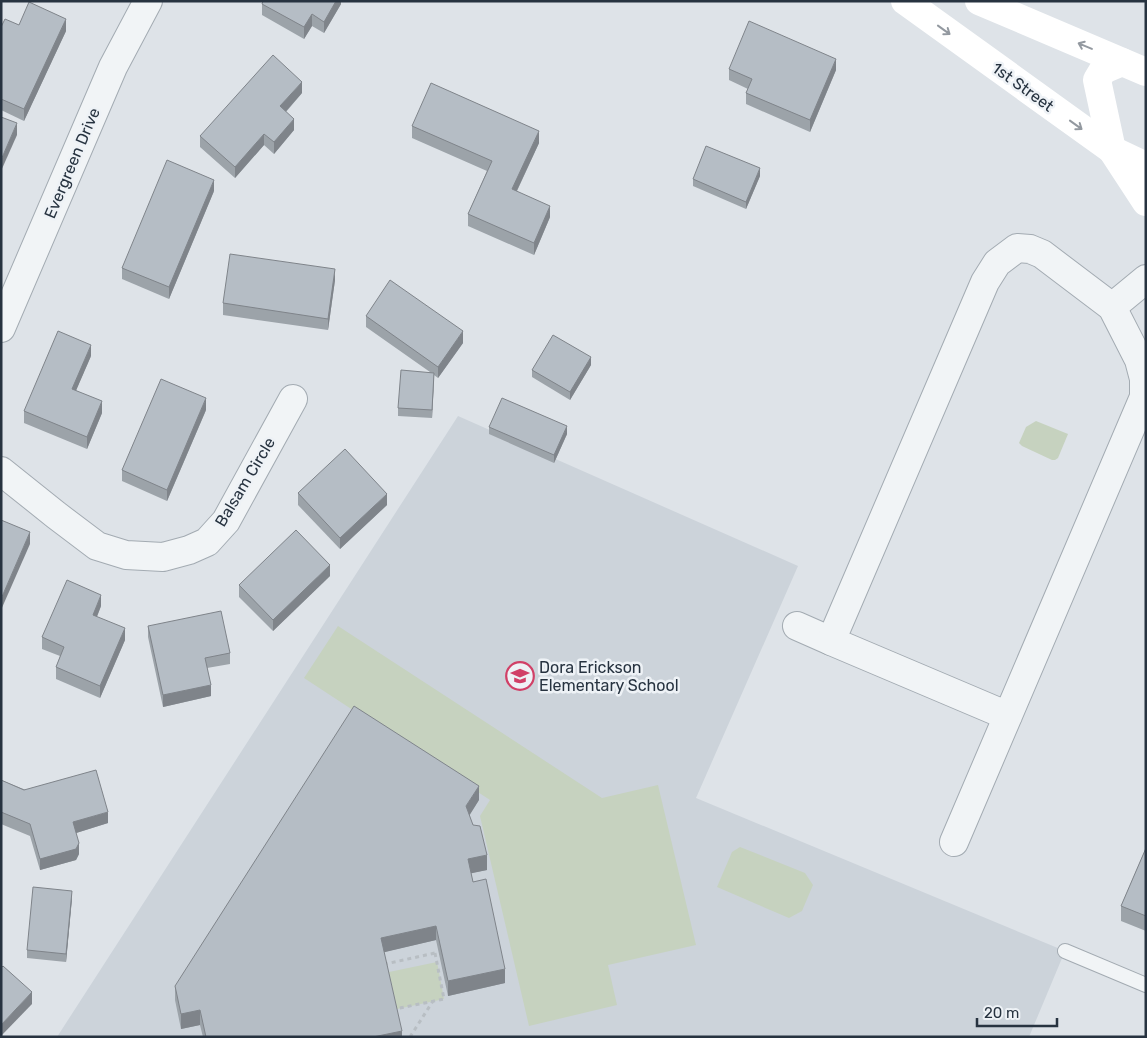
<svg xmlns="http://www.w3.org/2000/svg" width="1147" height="1038" font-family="Rubik,sans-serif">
	<rect width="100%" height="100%" fill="#dee3e8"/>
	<!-- built -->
	<path fill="#ccd3da" d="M458,416L798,566L696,798L1065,951L1029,1037H57Z"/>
	<!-- green -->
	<g fill="#c6d2bf">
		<path d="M1036,421L1068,434L1058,458L1055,460H1052L1022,446L1019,443L1026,427Z"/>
		<path d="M338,626L602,798L658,785L696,945L608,965L617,1005L529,1026L480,816L490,800L304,678Z"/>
		<path d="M740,847L805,873L813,885L802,911L789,918L717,887L732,852Z"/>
		<path d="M437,962L444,999L397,1009L389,972Z"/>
	</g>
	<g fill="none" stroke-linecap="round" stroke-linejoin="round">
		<defs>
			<path id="lane" d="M1065,951L1146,985"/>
			<g id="street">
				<path d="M1112,307L1146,279"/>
				<path d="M1,328L113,67L148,1"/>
				<path d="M1,471L56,515L97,546L126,555L163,557L189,550L207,542L226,521L293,399"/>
				<path d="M797,626L831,641"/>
				<path d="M954,842L1144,397V379L1139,360L1112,307L1042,254L1030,249L1017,248L997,263L985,282L831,641L1008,716"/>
			</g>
		</defs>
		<!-- lane casing -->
		<use href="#lane" stroke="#a3abb2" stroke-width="16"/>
		<!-- street casing -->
		<use href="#street" stroke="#a3abb2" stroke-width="30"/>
		<!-- path -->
		<g stroke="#b8bec3" stroke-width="3" stroke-dasharray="4 4" stroke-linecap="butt">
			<path d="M435,953L444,999L390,1010L380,965L390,963Z"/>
			<path d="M410,1037L433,1001"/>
		</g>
		<!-- lane -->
		<use href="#lane" stroke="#f1f4f6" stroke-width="14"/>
		<!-- street -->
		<use href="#street" stroke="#f1f4f6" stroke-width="28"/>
		<!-- secondary -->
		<g stroke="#fff" stroke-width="28">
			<path d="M905,1L1112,150L1146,166"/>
			<path d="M979,1L1146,72"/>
			<path d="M1122,62L1103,70L1097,80L1112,150L1146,202"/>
		</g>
	</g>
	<!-- wall -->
	<g fill="#9ca3a9">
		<path d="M341,1V4L324,33L312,26L304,39L262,15V4Z"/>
		<path d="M19,25L66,31L24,121L1,110V27Z"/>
		<path d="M729,69L836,70L810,132L746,104V93L748,89L729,80Z"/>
		<path d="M302,93L286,112L294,130L274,154L264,145L235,178L200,147V136Z"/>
		<path d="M412,126L539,143L517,191L550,217L534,255L468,226V214L487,171L412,138Z"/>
		<path d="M760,176L746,209L693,186V179Z"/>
		<path d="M214,191L169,299L122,279V268Z"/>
		<path d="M335,280L328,330L223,315V303Z"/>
		<path d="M366,316L463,343L438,378L434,375L432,418L398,416V408L430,372L366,327Z"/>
		<path d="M91,356L76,390L102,413L87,449L24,423V411Z"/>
		<path d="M591,365L570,400L532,377V370Z"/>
		<path d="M206,410L167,501L122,481V470Z"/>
		<path d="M489,427L567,434L554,463L489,434Z"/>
		<path d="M298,493L387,505L340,549L298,505Z"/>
		<path d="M330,576L273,631L239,597V585Z"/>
		<path d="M101,606L97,617L125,640L100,698L56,679V667L60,656L42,649V637Z"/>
		<path d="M148,626L230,653V664L207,668L211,696L163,707L148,637Z"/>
		<path d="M1,780L108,823L76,833L79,854L76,860L40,870L30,836L1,824Z"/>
		<path d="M479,800L469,815L487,870L471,873L473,882L505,983L448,996L436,940L384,952L402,1037H203L200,1025L181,1029L175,1000V986Z"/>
		<path d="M1146,848V931L1121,921V906Z"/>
		<path d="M72,898L66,962L27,958V950Z"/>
	</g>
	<!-- shaded-wall -->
	<g fill="#7f848a">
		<path d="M336,1H341V4L324,33V22Z"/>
		<path d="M312,14V26L304,39V27Z"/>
		<path d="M66,19V31L24,121V109Z"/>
		<path d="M836,59V70L810,132V120Z"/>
		<path d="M302,82V93L280,118V106Z"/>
		<path d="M294,119V130L274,154V142Z"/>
		<path d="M17,123V135L1,171V160Z"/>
		<path d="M539,131V143L512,201V189Z"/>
		<path d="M264,134V145L235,178V167Z"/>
		<path d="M760,168V176L746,209V202Z"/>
		<path d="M214,180V191L169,299V287Z"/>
		<path d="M550,206V217L534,255V243Z"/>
		<path d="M335,269V280L328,330V319Z"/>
		<path d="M463,331V343L438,378V367Z"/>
		<path d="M91,345V356L72,400V389Z"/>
		<path d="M591,357V365L570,400V392Z"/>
		<path d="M434,373V380L432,418V410Z"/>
		<path d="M206,398V410L167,501V490Z"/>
		<path d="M102,401V413L87,449V437Z"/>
		<path d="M567,426V434L554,463V455Z"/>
		<path d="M387,494V505L340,549V538Z"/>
		<path d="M30,532V544L1,610V599Z"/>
		<path d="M330,565V576L273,631V620Z"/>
		<path d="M101,595V606L93,626V615Z"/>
		<path d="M125,628V640L100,698V686Z"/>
		<path d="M211,685V696L163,707V695Z"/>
		<path d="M479,786V800L466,821V806Z"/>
		<path d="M108,812V823L73,834V822Z"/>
		<path d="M79,843V854L76,860L40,870V859Z"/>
		<path d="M487,855V870L468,874V859Z"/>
		<path d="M72,891V898L66,962V954Z"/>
		<path d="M436,926V940L381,953V938Z"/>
		<path d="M505,969V983L448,996V981Z"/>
		<path d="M32,992V1004L1,1036V1025Z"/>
		<path d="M200,1010V1025L181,1029V1014Z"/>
		<path d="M402,1031V1037H373Z"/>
	</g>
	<!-- building -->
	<g fill="#b5bdc5" stroke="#7f848a">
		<path d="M263,1H336L324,22L312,14L304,27L262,4Z"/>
		<path d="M29,2L66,19L24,109L1,99V27L5,19L19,25Z"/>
		<path d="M749,21L836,59L810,120L746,93L752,79L729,69Z"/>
		<path d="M273,55L302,82L280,106L294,119L274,142L264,134L235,167L200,136Z"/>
		<path d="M431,83L539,131L512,189L550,206L534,243L468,214L492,161L412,126Z"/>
		<path d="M1,117L17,123L1,160Z"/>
		<path d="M706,146L760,168L746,202L693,179Z"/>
		<path d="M167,160L214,180L169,287L122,268Z"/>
		<path d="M230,254L335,269L328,319L223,303Z"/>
		<path d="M390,280L463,331L438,367L366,316Z"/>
		<path d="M58,331L91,345L72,389L102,401L87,437L24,411Z"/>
		<path d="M553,335L591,357L570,392L532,370Z"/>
		<path d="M401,370L434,373L432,410L398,408Z"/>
		<path d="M161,379L206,398L167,490L122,470Z"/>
		<path d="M502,398L567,426L554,455L489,427Z"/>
		<path d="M345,449L387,494L340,538L298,493Z"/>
		<path d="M1,520L30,532L1,599Z"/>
		<path d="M296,530L330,565L273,620L239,585Z"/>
		<path d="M67,580L101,595L93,615L125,628L100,686L56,667L64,647L42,637Z"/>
		<path d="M221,611L230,653L205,658L211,685L163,695L148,626Z"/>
		<path d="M354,706L479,786L466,806L473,825L480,826L487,855L468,859L473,882L486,879L505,969L448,981L436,926L381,938L402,1031L373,1037H206L200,1010L181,1014L175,986Z"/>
		<path d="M96,770L108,812L73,822L79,843L76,849L40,859L30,824L1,812V780L24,790Z"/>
		<path d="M1146,848V916L1121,906Z"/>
		<path d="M33,887L72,891L66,954L27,950Z"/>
		<path d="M3,966L32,992L1,1025V968Z"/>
	</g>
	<!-- one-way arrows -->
	<defs><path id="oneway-shaft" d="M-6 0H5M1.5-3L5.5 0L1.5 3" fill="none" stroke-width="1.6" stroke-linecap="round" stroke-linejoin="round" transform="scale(1.25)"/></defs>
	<g stroke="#9399a0">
		<use href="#oneway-shaft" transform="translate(944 30) rotate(36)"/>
		<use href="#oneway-shaft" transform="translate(1085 46) rotate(-157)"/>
		<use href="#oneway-shaft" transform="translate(1076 125) rotate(36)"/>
	</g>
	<!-- icons -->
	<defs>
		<symbol id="school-ring" viewBox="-11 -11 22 22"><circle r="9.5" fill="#eef2f6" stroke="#d14067" stroke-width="1.5"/><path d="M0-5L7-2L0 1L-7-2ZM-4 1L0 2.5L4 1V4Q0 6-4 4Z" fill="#d14067"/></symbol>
	</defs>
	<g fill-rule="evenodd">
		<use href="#school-ring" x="504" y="660" width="32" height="32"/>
	</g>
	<g text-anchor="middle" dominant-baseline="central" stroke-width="5" stroke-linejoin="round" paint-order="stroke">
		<!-- street labels -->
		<g font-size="16" fill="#273340" stroke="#eef2f6">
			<text transform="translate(1023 87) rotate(36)">1st Street</text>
			<text transform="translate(72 163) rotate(-67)">Evergreen Drive</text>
			<text transform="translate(245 482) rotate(-59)">Balsam Circle</text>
		</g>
		<!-- poi labels -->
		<g font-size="16" fill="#273340" stroke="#eef2f6" text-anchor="start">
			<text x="539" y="667">Dora Erickson<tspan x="539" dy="18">Elementary School</tspan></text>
		</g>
	</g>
	<!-- border -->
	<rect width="1147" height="1038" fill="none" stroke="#273340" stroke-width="5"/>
	<!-- scale -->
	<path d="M977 1018v8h80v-8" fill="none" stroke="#273340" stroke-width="2.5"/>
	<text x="984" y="1018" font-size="15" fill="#273340" stroke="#eef2f6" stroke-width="4" paint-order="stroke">20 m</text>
</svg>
